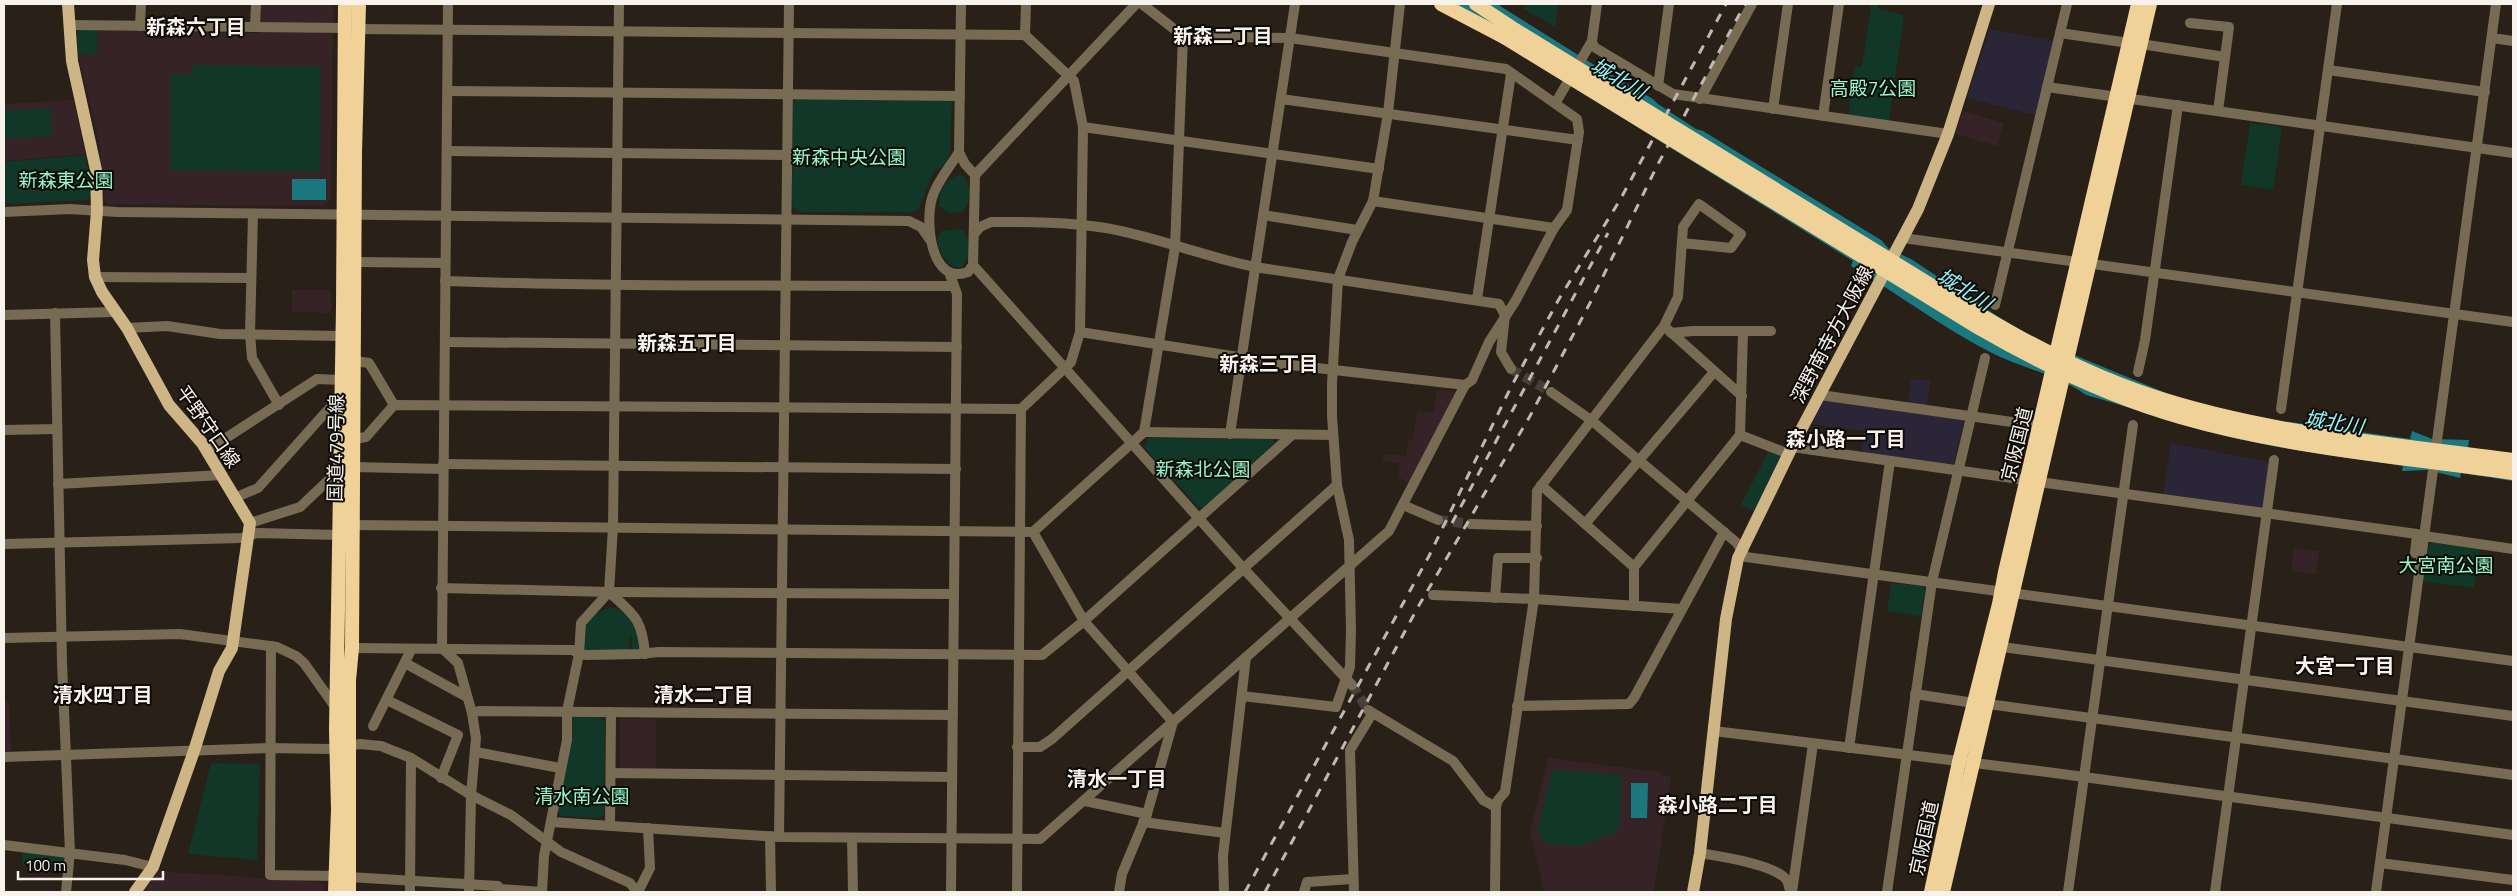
<svg xmlns="http://www.w3.org/2000/svg" width="2517" height="896" font-family="'Titillium Web','Noto Sans JP',sans-serif">
	<rect width="100%" height="100%" fill="#292018"/>
	<!-- industrial -->
	<g fill="#2a2637">
		<path d="M1990,29L2054,41L2038,116L1967,98Z"/>
		<path d="M1911,379L1930,381L1927,406L1908,403Z"/>
		<path d="M1824,400L1964,419L1953,467L1861,454L1864,431L1812,424Z"/>
		<path d="M2171,443L2269,462L2263,510L2163,495Z"/>
	</g>
	<!-- education -->
	<g fill="#362327">
		<path d="M260,4H333L331,199L323,206L108,204L104,200L100,147L78,54L97,55L98,30L259,33Z"/>
		<path d="M73,100L85,154L4,161V104Z"/>
		<path d="M1963,111L2004,123L1997,146L1956,134Z"/>
		<path d="M292,290H331V313L292,312Z"/>
		<path d="M1437,390L1459,392L1411,484L1398,477L1400,464L1383,460V454L1406,456L1408,440L1413,439L1417,411L1433,412Z"/>
		<path d="M2294,548L2319,551L2316,574L2291,571Z"/>
		<path d="M4,701H9L11,751H4Z"/>
		<rect x="620" y="719" width="36" height="49"/>
		<path d="M1548,758L1661,772V775L1671,776L1654,892H1544L1530,831Z"/>
		<path d="M158,871L319,882L324,886V892H143Z"/>
	</g>
	<!-- green -->
	<g fill="#103727">
		<path d="M1525,4H1558L1555,27L1524,9Z"/>
		<path d="M1866,4H1879L1878,9L1904,15L1889,121L1848,116L1855,66L1862,67L1871,7Z"/>
		<path d="M80,30H98L97,55L78,54L77,34Z"/>
		<path d="M192,65L321,67L320,172L170,170L171,74L192,75Z"/>
		<path d="M798,99L952,100L950,154L945,164L933,173L918,210L913,212H799L792,206L793,103Z"/>
		<path d="M50,108L52,136L4,139V111Z"/>
		<path d="M2250,123L2282,127L2273,190L2241,185Z"/>
		<path d="M85,155L89,175L90,196L86,200L4,204V162Z"/>
		<path d="M959,175L964,176C971,186 971,203 963,212L949,213L939,206C938,193 946,178 959,175Z"/>
		<path d="M956,229L964,231C970,241 971,262 960,268C947,267 939,252 937,240L941,231Z"/>
		<path d="M1148,438L1273,439L1274,444L1204,507H1198L1144,447Z"/>
		<path d="M1769,450L1779,453L1780,457L1754,511L1741,505Z"/>
		<path d="M2433,542L2480,549L2474,588L2422,581L2426,547Z"/>
		<path d="M1891,583L1923,586L1925,590L1921,616L1887,611Z"/>
		<path d="M611,608C635,610 636,630 641,649H632V637L629,636V650H586C577,631 593,610 611,608Z"/>
		<path d="M574,716L599,717L605,722L604,815L599,818L561,816L557,811L571,720Z"/>
		<path d="M211,763L260,764L257,860L188,854Z"/>
		<path d="M1552,770L1621,775L1620,824L1616,833L1577,846L1544,843L1538,828Z"/>
		<path d="M23,852L61,855L65,858L64,869L22,866Z"/>
	</g>
	<!-- water -->
	<g fill="#1b787f">
		<path d="M1439,4H1497L1591,63L1653,99L1658,104L1696,129L1703,131L1881,240L1889,249L1911,259L2026,335L2190,403L2239,415L2410,439L2412,431L2432,439L2469,440L2468,448L2513,454V481L2461,473L2460,478L2428,470L2402,471L2403,466C2343,457 2284,450 2225,436C2178,425 2133,408 2086,395C2057,374 2020,368 1988,351C1940,326 1897,293 1851,266L1853,261Z"/>
		<rect x="292" y="179" width="34" height="21"/>
		<path d="M1631,783H1648L1647,818H1631Z"/>
	</g>
	<g fill="none" stroke-linecap="round" stroke-linejoin="round">
		<!-- minor-tunnel -->
		<g stroke="#484038" stroke-width="10" stroke-dasharray="10 5" stroke-linecap="butt">
			<path d="M1511,369L1551,392"/>
			<path d="M1438,520L1471,524"/>
			<path d="M1352,685L1368,710"/>
		</g>
		<!-- minor -->
		<g stroke="#776b54" stroke-width="10">
			<path d="M448,4L442,648L458,663L472,713L476,738L471,795L469,892"/>
			<path d="M2190,23L2229,27L2218,111"/>
			<path d="M69,25L344,28"/>
			<path d="M140,26L141,4"/>
			<path d="M255,27L256,4"/>
			<path d="M2060,33L2129,43"/>
			<path d="M1025,35L1026,4"/>
			<path d="M2492,38L2513,41"/>
			<path d="M1592,41L1594,47L1673,94L1948,134"/>
			<path d="M2141,44L2225,57"/>
			<path d="M2328,70L2485,92"/>
			<path d="M1658,86L1669,4"/>
			<path d="M2047,87L2513,153"/>
			<path d="M448,91L960,96"/>
			<path d="M1281,99L1578,140"/>
			<path d="M1700,99L1752,4"/>
			<path d="M1556,102L1592,41L1597,4"/>
			<path d="M1773,109L1788,4"/>
			<path d="M1823,116L1839,4"/>
			<path d="M1083,127L1379,169"/>
			<path d="M447,151L787,155"/>
			<path d="M959,152C950,167 937,181 932,198C925,221 930,286 968,272L973,265L975,175L965,164L959,152L961,4"/>
			<path d="M975,175L1136,4"/>
			<path d="M1373,201L1554,228"/>
			<path d="M4,212L70,209L117,212L909,221L921,227L930,240"/>
			<path d="M253,214L250,334L252,358L279,405"/>
			<path d="M1263,215L1357,230"/>
			<path d="M975,233L980,227L991,222C1030,222 1069,222 1106,228C1157,237 1205,257 1255,267L1499,304L1505,315L1501,352L1511,369"/>
			<path d="M1903,238L2513,322"/>
			<path d="M356,262L445,263"/>
			<path d="M973,265L1243,568L1352,685"/>
			<path d="M949,272L957,294L951,892"/>
			<path d="M95,277L251,278"/>
			<path d="M445,281C615,287 784,285 954,286"/>
			<path d="M1477,299L1511,74"/>
			<path d="M1995,305L2067,4"/>
			<path d="M55,313L62,662L70,853L66,892"/>
			<path d="M4,315L115,312"/>
			<path d="M1664,326L1742,396"/>
			<path d="M127,328L167,326L220,334L342,336"/>
			<path d="M1080,332L1282,364L1465,385"/>
			<path d="M1743,332L1740,435L1789,454"/>
			<path d="M1671,333L1693,331H1771"/>
			<path d="M445,342L957,347"/>
			<path d="M355,361L369,363L394,405"/>
			<path d="M2138,372L2145,340L2178,105"/>
			<path d="M1551,392L1591,420L1737,543L1746,557L2513,661"/>
			<path d="M1820,395L2040,426"/>
			<path d="M2281,409L2337,4"/>
			<path d="M4,430L57,429"/>
			<path d="M1144,432L1333,435"/>
			<path d="M1230,434L1295,4"/>
			<path d="M354,439L366,437L394,405L1021,409L1071,362L1080,332L1083,127L1074,81L1025,35L358,29"/>
			<path d="M1792,447L2026,480"/>
			<path d="M206,451L317,379L341,380"/>
			<path d="M443,464L956,469"/>
			<path d="M354,467L443,469"/>
			<path d="M2039,482L2417,534L2415,553"/>
			<path d="M58,484L222,475"/>
			<path d="M1541,485L1634,567"/>
			<path d="M234,498L258,488L325,413L332,406L341,404"/>
			<path d="M1403,505L1438,520"/>
			<path d="M250,523L300,507L340,469"/>
			<path d="M1471,524L1537,526"/>
			<path d="M1585,524L1714,372"/>
			<path d="M353,525L1033,532L1144,432L1175,247L1183,36"/>
			<path d="M1033,532L1084,621L1173,722L1147,814L1122,874L1119,892"/>
			<path d="M2424,536L2513,549"/>
			<path d="M4,544L242,538L257,533L339,535"/>
			<path d="M441,588L609,592L954,594"/>
			<path d="M609,592C634,615 642,618 645,654"/>
			<path d="M1433,595L1534,599L1682,609"/>
			<path d="M1495,598L1498,558H1537"/>
			<path d="M1634,606V567L1740,435"/>
			<path d="M4,638L180,634L277,647L296,656L304,663L336,708"/>
			<path d="M271,646L270,875L335,876"/>
			<path d="M2002,647L2513,716"/>
			<path d="M352,648L573,650L579,654L587,655L639,654L659,652L1042,655L1084,621L1292,435"/>
			<path d="M405,663L467,697"/>
			<path d="M1915,694L1974,703"/>
			<path d="M1242,696L1336,707L1350,667L1351,630L1349,540L1337,485L1332,416V384L1338,279L1352,242L1373,201L1388,113L1400,4"/>
			<path d="M387,700L458,735L441,778"/>
			<path d="M1988,704L2513,775"/>
			<path d="M1517,706L1629,704L1634,698L1724,532"/>
			<path d="M1368,710L1453,761L1483,800L1496,807"/>
			<path d="M472,713L479,711L953,715"/>
			<path d="M373,726L411,650"/>
			<path d="M1714,731L2047,772L2513,835"/>
			<path d="M1017,747H1040L1052,739L1337,485"/>
			<path d="M1849,748L1890,461"/>
			<path d="M476,752L560,768"/>
			<path d="M4,757L270,748L328,749L360,744L381,746L411,758L471,795L511,815L561,852L630,883L637,892"/>
			<path d="M611,773L952,777"/>
			<path d="M1085,801L1147,814"/>
			<path d="M551,822L779,837L1040,839L1389,531L1465,385L1472,380L1489,342L1516,300L1554,228L1567,210L1579,132L1577,119L1506,69L1290,38L1183,36L1142,4"/>
			<path d="M1143,822L1225,833"/>
			<path d="M610,826L611,712"/>
			<path d="M770,836L771,892"/>
			<path d="M779,837L789,4"/>
			<path d="M852,838L853,892"/>
			<path d="M4,845L125,860L153,867"/>
			<path d="M1700,853C1722,857 1767,863 1784,877C1788,880 1789,886 1790,891"/>
			<path d="M2380,863L2513,880"/>
			<path d="M349,877L498,886L500,889L542,892"/>
			<path d="M410,892L411,758"/>
			<path d="M542,892L544,856L567,740V711L579,654L581,623L609,592L613,527L619,4"/>
			<path d="M638,892L650,868L648,828"/>
			<path d="M1017,892L1021,409"/>
			<path d="M1224,892L1223,856L1246,657"/>
			<path d="M1304,892L1307,882L1353,879"/>
			<path d="M1354,892L1350,750L1372,714"/>
			<path d="M1495,892L1496,807L1498,800L1505,792L1534,599L1537,491L1664,326L1678,297L1683,227L1699,204L1741,234L1731,248L1682,243"/>
			<path d="M1792,892L1813,744"/>
			<path d="M1887,892L1932,582L1985,358"/>
			<path d="M2068,892L2133,425"/>
			<path d="M2215,892L2274,460"/>
			<path d="M2376,892L2496,4"/>
		</g>
		<!-- major -->
		<g stroke="#ceb585" stroke-width="12">
			<path d="M68,4L72,61L96,170L97,211L93,260L95,277L102,292L127,328L169,405L202,443L250,523L232,648L219,671L194,751L153,867L135,892"/>
			<path d="M1693,892L1700,853L1726,619L1738,558L1792,447L1918,209L1948,134L1989,4"/>
		</g>
		<!-- highway -->
		<g stroke="#f0d298" stroke-width="14">
			<path d="M1441,4L1504,37"/>
			<path d="M1476,4L1517,31"/>
			<path d="M335,892L338,809L336,730L343,307L345,4"/>
			<path d="M349,892V680L352,648L355,152L359,4"/>
			<path d="M1931,892L1959,762L1999,604L2005,572L2138,4"/>
			<path d="M1943,892L2150,4"/>
		</g>
		<!-- rail -->
		<g stroke="#bfb8b3" stroke-width="3" stroke-dasharray="9 9" stroke-linecap="butt">
			<path d="M1452,523L1608,233"/>
			<path d="M1245,892L1429,556L1511,387L1559,299L1620,200L1726,4"/>
			<path d="M1265,892L1418,607L1530,416L1590,303L1658,164L1745,4"/>
		</g>
		<!-- highway-bridge -->
		<g stroke="#f0d298" stroke-width="14">
			<path d="M1517,31C1632,101 1746,172 1861,242C1954,299 2045,360 2149,395C2266,434 2392,444 2513,460"/>
			<path d="M1504,37L1979,328C2043,365 2109,397 2180,417C2288,448 2402,457 2513,473"/>
		</g>
	</g>
	<g text-anchor="middle" dominant-baseline="central" stroke-width="4" stroke-linejoin="round" paint-order="stroke">
		<!-- park labels -->
		<g font-size="19" fill="#95f7ca" stroke="#0e0b07">
			<text x="1873" y="87">高殿7公園</text>
			<text x="849" y="156">新森中央公園</text>
			<text x="66" y="179">新森東公園</text>
			<text x="1203" y="468">新森北公園</text>
			<text x="2446" y="564">大宮南公園</text>
			<text x="582" y="795">清水南公園</text>
		</g>
		<!-- street labels -->
		<g font-size="19" fill="#f8f2ed" stroke="#0e0b07">
			<text transform="translate(1831 334) rotate(-62)">深野南寺方大阪線</text>
			<text transform="translate(209 426) rotate(55)">平野守口線</text>
			<text transform="translate(2016 444) rotate(-76)">京阪国道</text>
			<text transform="translate(335 448) rotate(-89)">国道479号線</text>
			<text transform="translate(1923 838) rotate(-78)">京阪国道</text>
		</g>
		<!-- neighbourhood labels -->
		<g font-size="20" font-weight="bold" fill="#f8f2ed" stroke="#0e0b07">
			<text x="196" y="26">新森六丁目</text>
			<text x="1223" y="35">新森二丁目</text>
			<text x="687" y="342">新森五丁目</text>
			<text x="1269" y="363">新森三丁目</text>
			<text x="1846" y="438">森小路一丁目</text>
			<text x="2345" y="665">大宮一丁目</text>
			<text x="103" y="694">清水四丁目</text>
			<text x="704" y="694">清水二丁目</text>
			<text x="1117" y="778">清水一丁目</text>
			<text x="1718" y="804">森小路二丁目</text>
		</g>
		<!-- water labels -->
		<g font-size="20" font-style="italic" fill="#96f4fb" stroke="#0e0b07">
			<text transform="translate(1619 78) rotate(30)">城北川</text>
			<text transform="translate(1965 289) rotate(32)">城北川</text>
			<text transform="translate(2334 422) rotate(9)">城北川</text>
		</g>
	</g>
	<!-- border -->
	<rect width="2517" height="896" fill="none" stroke="#f8f2ed" stroke-width="10"/>
	<!-- scale -->
	<path d="M18 871v8h145v-8" fill="none" stroke="#f8f2ed" stroke-width="2.5"/>
	<text x="25" y="871" font-size="15" fill="#f8f2ed" stroke="#0e0b07" stroke-width="4" paint-order="stroke">100 m</text>
</svg>
